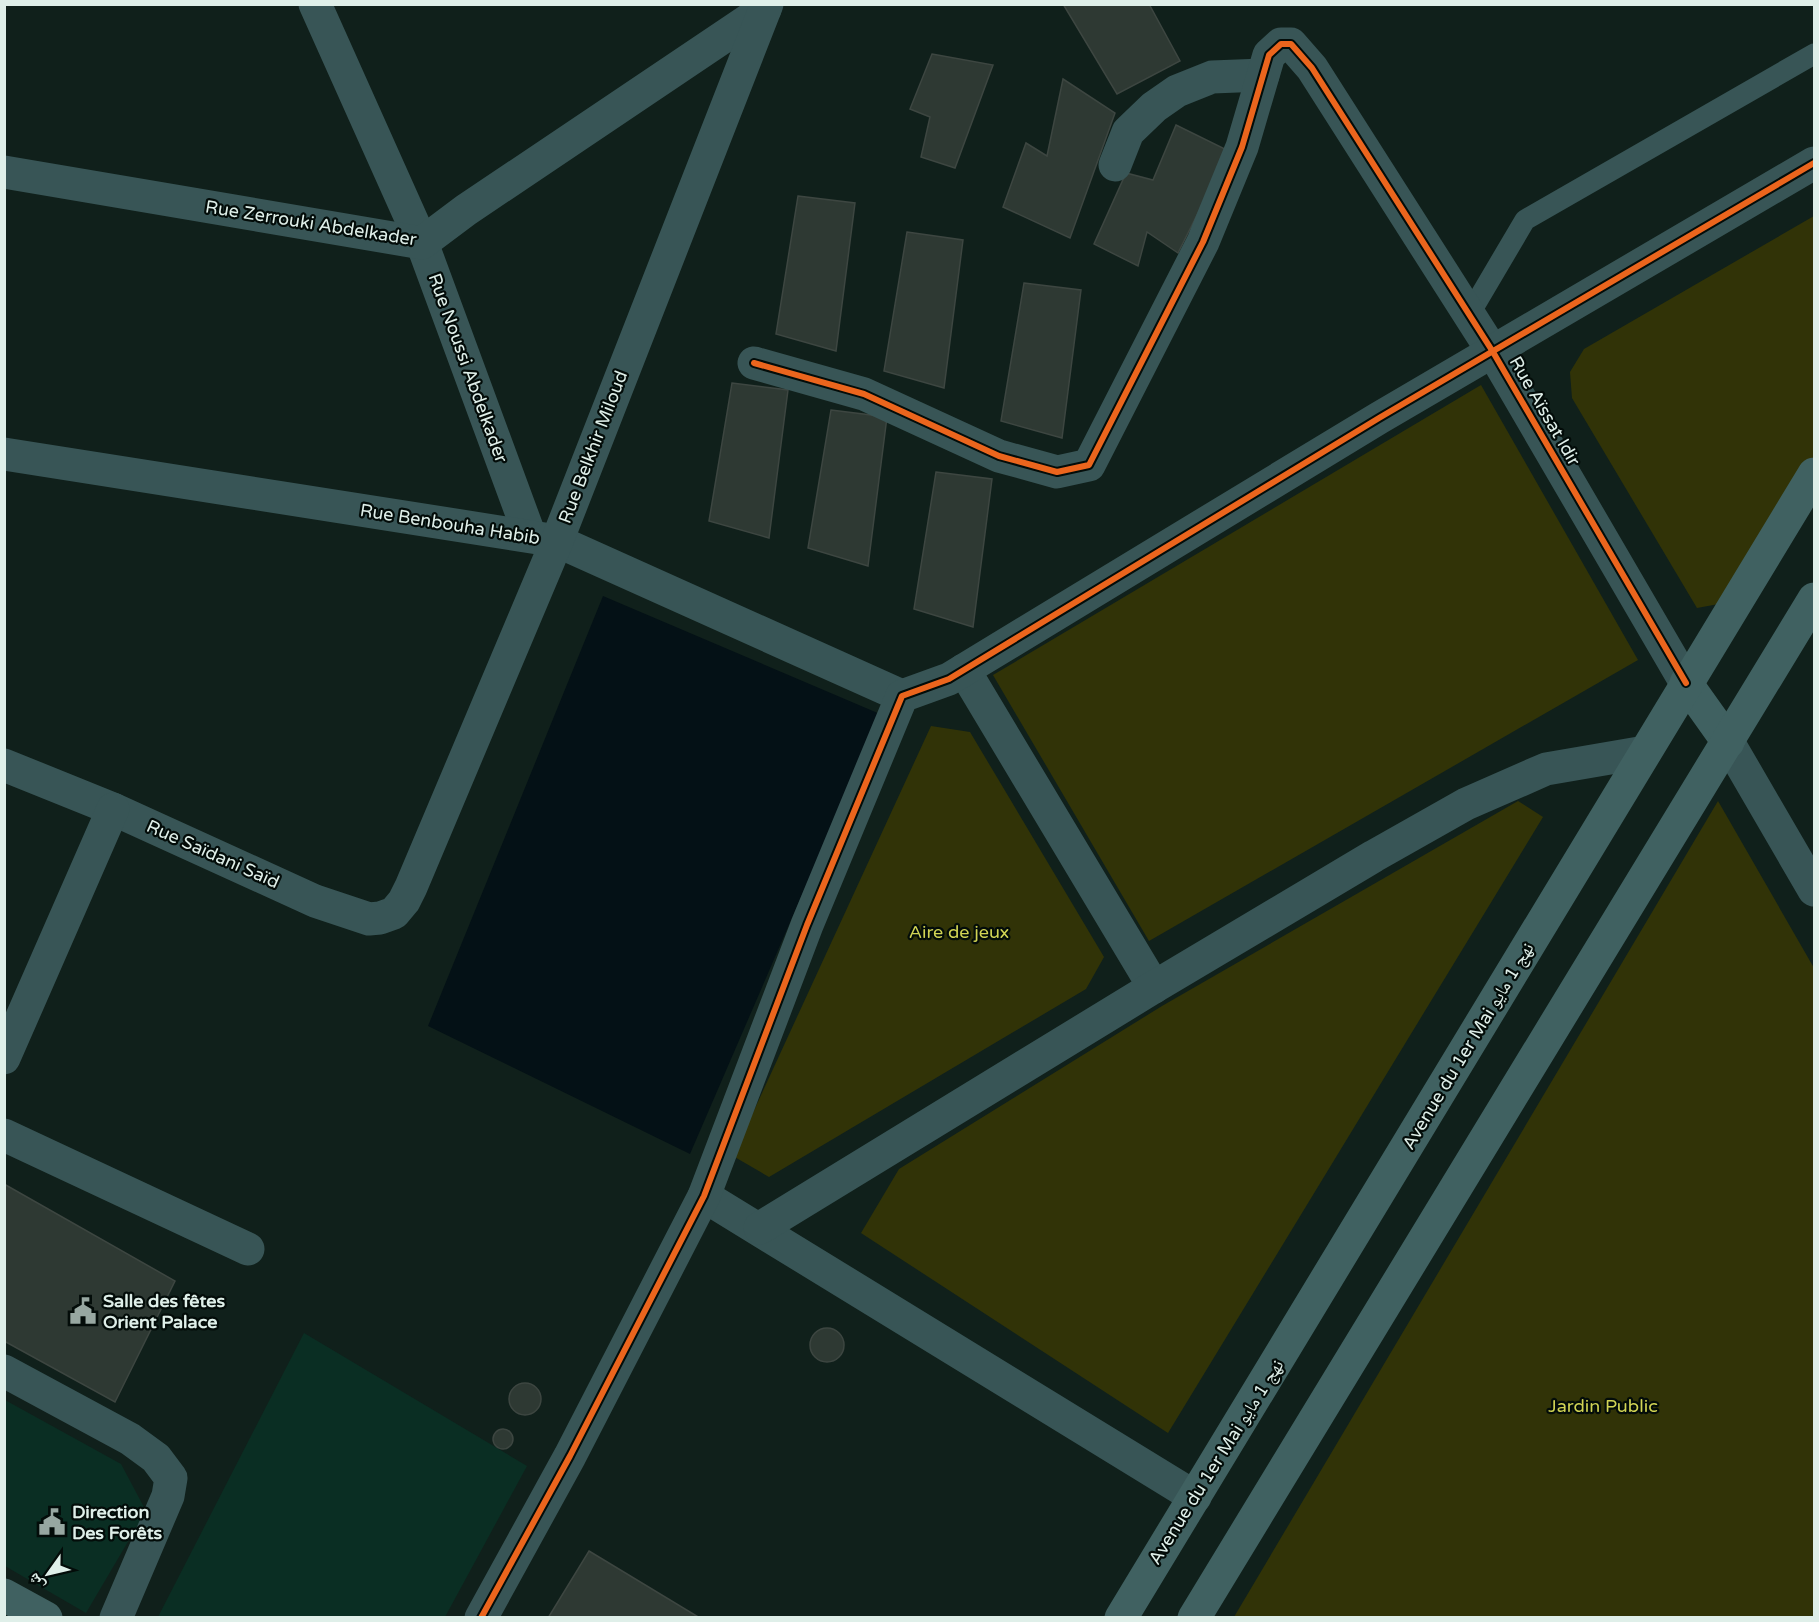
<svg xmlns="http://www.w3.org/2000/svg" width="1819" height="1622" font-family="'Varela Round','Noto Naskh Arabic',sans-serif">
	<rect width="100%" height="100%" fill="#10201b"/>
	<!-- built -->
	<g fill="#0a2e23">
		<path d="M304,1333L527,1466L445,1617H158Z"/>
		<path d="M5,1400L121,1464L146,1511L86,1613L5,1566Z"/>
	</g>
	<!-- green -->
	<g fill="#313307">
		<path d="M1814,216V456L1724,603L1697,608L1572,398L1570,372L1584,349Z"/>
		<path d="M1481,385L1638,660L1149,941L993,675Z"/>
		<path d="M931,726L970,732L1104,957L1086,989L769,1177L733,1156Z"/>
		<path d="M1518,801L1543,817L1168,1433L861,1233L899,1169L1162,1006Z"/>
		<path d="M1718,801L1814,968V1617H1234Z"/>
	</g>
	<!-- water -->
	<path fill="#041116" d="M603,596L880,714L690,1154L428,1026Z"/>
	<!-- building -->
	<g fill="#2e3933" stroke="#3d4641" stroke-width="1.5">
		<path d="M1063,4H1149L1180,61L1117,94Z"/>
		<path d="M932,54L993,65L955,168L921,157L930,117L910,109Z"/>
		<path d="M1063,79L1115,113L1070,238L1003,207L1026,143L1047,156Z"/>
		<path d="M1176,125L1229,151L1178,253L1147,232L1138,266L1094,244L1126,173L1153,180Z"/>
		<path d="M798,196L855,203L836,351L776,334Z"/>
		<path d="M907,232L963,240L944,388L884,371Z"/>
		<path d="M1024,283L1081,290L1062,438L1001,421Z"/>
		<path d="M732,383L788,390L769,538L709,521Z"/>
		<path d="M831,410L887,417L868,566L808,548Z"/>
		<path d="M936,472L992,479L973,627L914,609Z"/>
		<path d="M4,1184L175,1281L115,1402L4,1341Z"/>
		<circle cx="827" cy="1345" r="17"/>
		<circle cx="525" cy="1399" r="16"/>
		<circle cx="503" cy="1439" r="10"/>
		<path d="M589,1551L700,1618H548Z"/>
	</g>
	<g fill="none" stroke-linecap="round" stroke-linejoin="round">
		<!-- lane -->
		<path stroke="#385556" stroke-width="21" d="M1469,315L1525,220L1814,54"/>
		<!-- street -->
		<g stroke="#385556" stroke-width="33">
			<path d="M315,4L422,243L530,536"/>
			<path d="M1115,165L1128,132L1154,107L1177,91L1212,77L1263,75"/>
			<path d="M4,172L422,243L466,210L765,9"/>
			<path d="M754,363L864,394L999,456L1057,472L1089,465L1203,242L1242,147L1269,55L1281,44H1291L1312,68L1493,352L1686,683"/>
			<path d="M4,454L557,541L902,696"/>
			<path d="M964,670L1154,987"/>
			<path d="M1728,742L1814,890"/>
			<path d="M4,765L113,809L315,901L369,919L380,918L394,913L404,901L411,887L557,541L767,4"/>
			<path d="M4,1058L113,809"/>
			<path d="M4,1135L248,1249"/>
			<path d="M704,1196L1195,1497"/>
			<path d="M760,1228L1154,987L1374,856L1466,804L1546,769L1645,752"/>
			<path d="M4,1371L130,1439L156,1458L171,1478L168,1496L116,1618"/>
			<path d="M481,1618L570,1456L704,1196L807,925L902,696L949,679L1379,418L1814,163"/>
		</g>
		<!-- primary -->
		<g stroke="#406161" stroke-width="33">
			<path d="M1686,683L1728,742"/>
			<path d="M4,1595L46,1618"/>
			<path d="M1121,1618L1814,474"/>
			<path d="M1194,1618L1814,599"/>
		</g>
		<defs>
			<g id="cycleway">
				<path d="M754,363L864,394L999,456L1057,472L1089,465L1203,242L1242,147L1269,55L1281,44H1291L1312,68L1493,352L1686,683"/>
				<path d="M481,1618L570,1456L704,1196L807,925L902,696L949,679L1379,418L1814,163"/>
			</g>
		</defs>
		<!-- cycleway casing -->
		<use href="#cycleway" stroke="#030c09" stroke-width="10"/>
		<!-- cycleway -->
		<use href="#cycleway" stroke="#eb651d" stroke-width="6"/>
	</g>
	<!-- icons -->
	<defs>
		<symbol id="civic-bare" viewBox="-9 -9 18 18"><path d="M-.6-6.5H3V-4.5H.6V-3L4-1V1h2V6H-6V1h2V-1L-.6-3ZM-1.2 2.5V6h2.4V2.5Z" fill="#97a7a1" stroke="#030c09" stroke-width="2.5" paint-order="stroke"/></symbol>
	</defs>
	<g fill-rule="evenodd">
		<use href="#civic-bare" x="64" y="1292" width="38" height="38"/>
		<use href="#civic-bare" x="33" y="1503" width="38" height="38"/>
	</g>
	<g text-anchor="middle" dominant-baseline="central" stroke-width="4.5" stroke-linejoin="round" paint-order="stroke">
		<!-- street labels -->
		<g font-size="18" fill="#dfefe9" stroke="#030c09">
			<text transform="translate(311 223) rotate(9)">Rue Zerrouki Abdelkader</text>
			<text transform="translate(468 368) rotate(70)">Rue Noussi Abdelkader</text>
			<text transform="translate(1545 411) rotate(60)">Rue Aïssat Idir</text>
			<text transform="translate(593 447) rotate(-69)">Rue Belkhir Miloud</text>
			<text transform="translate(450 524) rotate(9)">Rue Benbouha Habib</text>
			<text transform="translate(213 854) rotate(24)">Rue Saïdani Saïd</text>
			<text transform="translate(1468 1046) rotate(-59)">Avenue du 1er Mai نهج 1 مايو</text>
			<text transform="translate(1216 1462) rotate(-58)">Avenue du 1er Mai نهج 1 مايو</text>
		</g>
		<!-- park labels -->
		<g font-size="18" fill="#d1d454" stroke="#030c09">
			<text x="959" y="932">Aire de jeux</text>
			<text x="1603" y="1406">Jardin Public</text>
		</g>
		<!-- poi labels -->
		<g font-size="18" font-weight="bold" fill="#dfefe9" stroke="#030c09" text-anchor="start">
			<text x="103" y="1301">Salle des fêtes<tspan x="103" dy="21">Orient Palace</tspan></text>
			<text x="72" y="1512">Direction<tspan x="72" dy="21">Des Forêts</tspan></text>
		</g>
	</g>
	<!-- border -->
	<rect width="1819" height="1622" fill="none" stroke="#dfefe9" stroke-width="12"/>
	<!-- north arrow -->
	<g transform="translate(48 1574) rotate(236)" stroke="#030c09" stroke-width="4.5" paint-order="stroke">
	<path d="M0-4.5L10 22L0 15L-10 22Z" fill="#dfefe9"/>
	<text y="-9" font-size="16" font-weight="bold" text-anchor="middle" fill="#dfefe9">ش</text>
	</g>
</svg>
